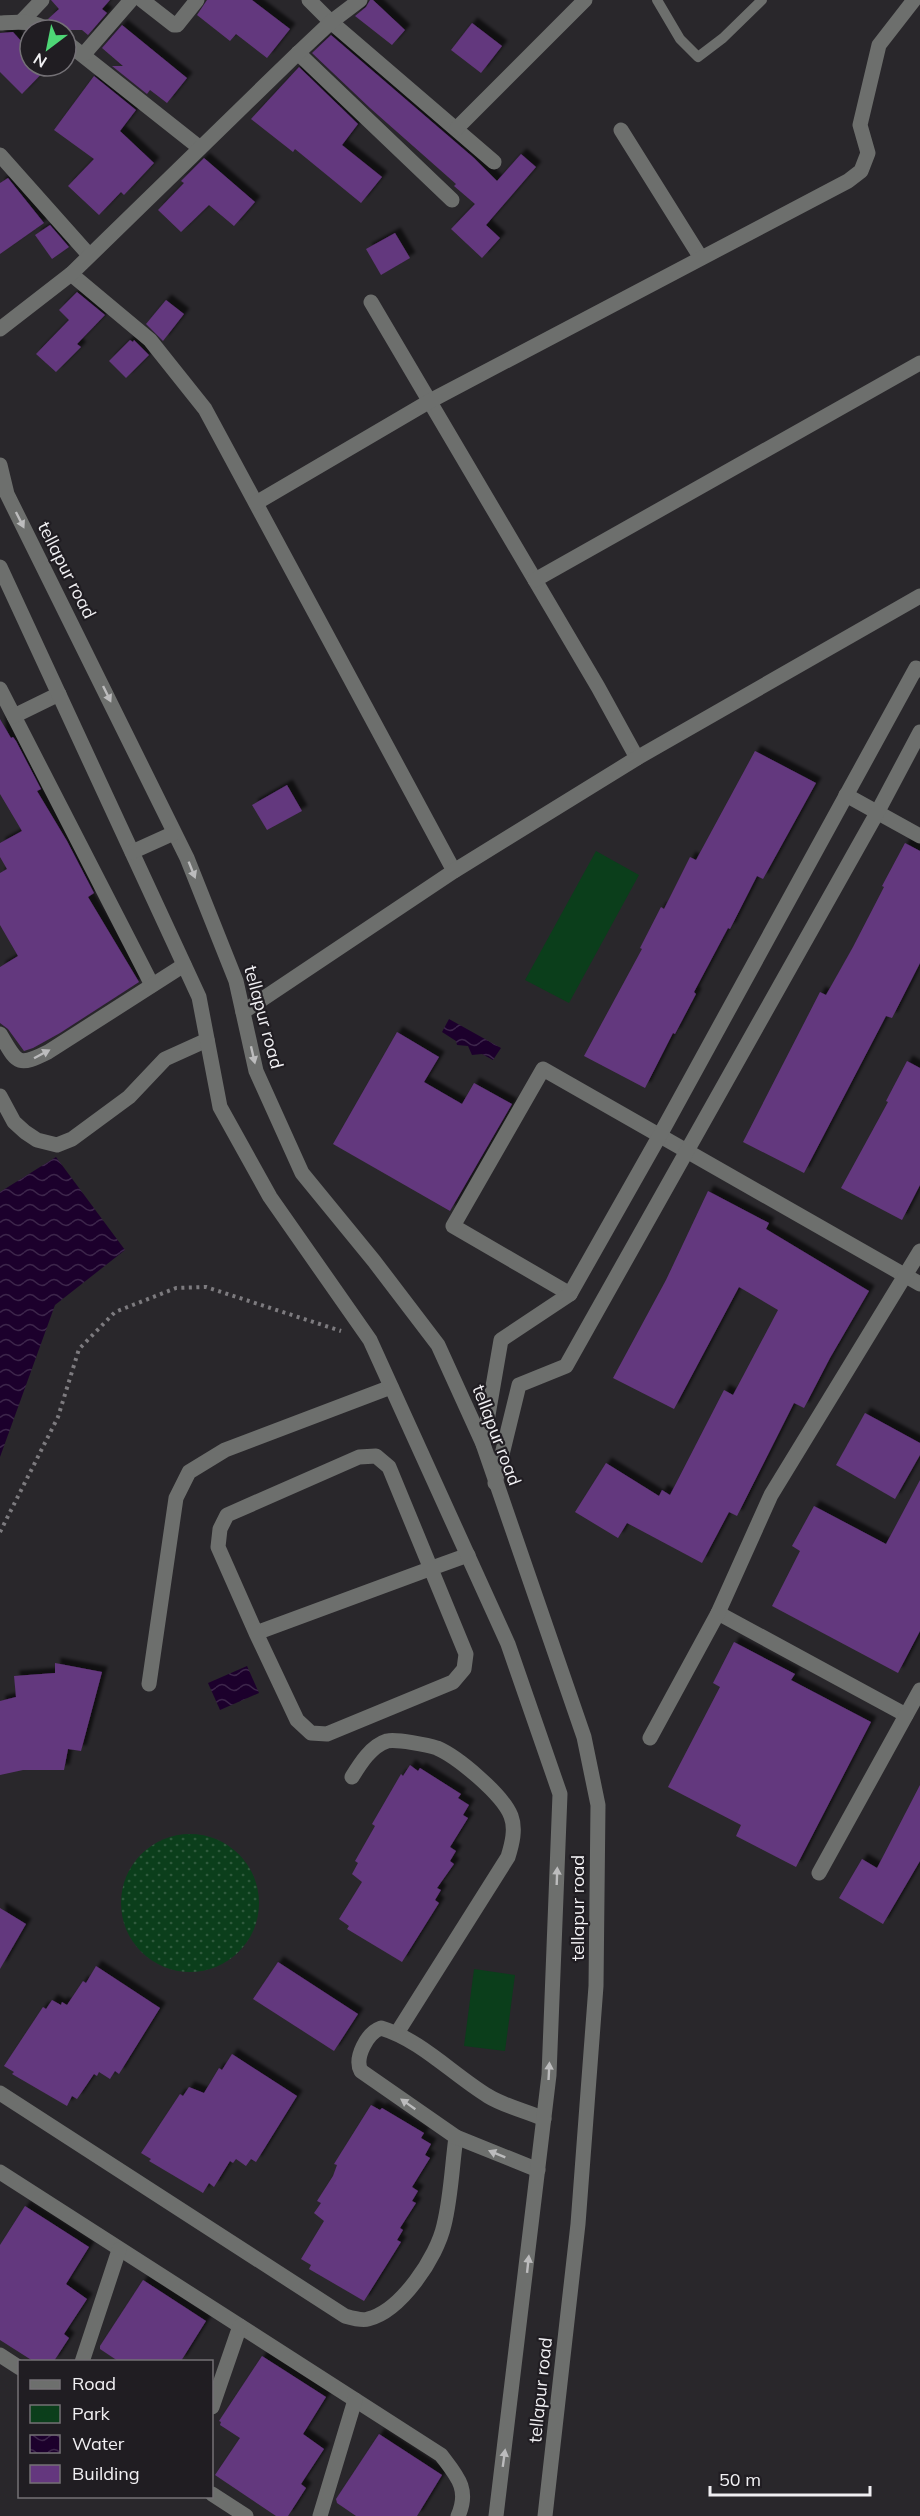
<svg xmlns="http://www.w3.org/2000/svg" width="920" height="2516" font-family="Mulish,sans-serif">
	<defs>
		<pattern id="grass-dots" width="8" height="8" patternUnits="userSpaceOnUse" patternTransform="scale(1.5)"><rect width="8" height="8" fill="#0b3e1b"/><path d="M2 2h.1M6 6h.1" fill="none" stroke="#2f5a3d" stroke-width="1.8" stroke-linecap="round"/></pattern>
		<pattern id="water-waves" width="16" height="10" patternUnits="userSpaceOnUse" patternTransform="scale(1.5)"><rect width="16" height="10" fill="#1c002c"/><path d="M0 5q4-4 8 0t8 0" fill="none" stroke="#3d264b"/></pattern>
		<filter id="shadow"><feDropShadow dx="5.5" dy="-5.5" stdDeviation="1.5" flood-color="#0009"/></filter>
	</defs>
	<rect width="100%" height="100%" fill="#29272b"/>
	<!-- grass -->
	<circle fill="url(#grass-dots)" cx="190" cy="1903" r="69"/>
	<!-- park -->
	<g fill="#0b3e1b">
		<path d="M596,851L639,875L569,1003L525,980Z"/>
		<path d="M474,1969L515,1975L505,2051L464,2046Z"/>
	</g>
	<!-- water -->
	<g fill="url(#water-waves)">
		<path d="M449,1019L501,1048L493,1060L482,1054L472,1055L468,1046L457,1045L456,1041L442,1032Z"/>
		<path d="M56,1157L125,1250L55,1305L0,1457V1192Z"/>
		<path d="M247,1666L259,1693L220,1710L208,1683Z"/>
	</g>
	<!-- building -->
	<g fill="#64377e" filter="url(#shadow)">
		<path d="M51,0H110L102,9L107,13L88,35L82,30H58L56,25L48,19L59,9Z"/>
		<path d="M207,0H252L290,29L267,58L236,34L230,41L197,15Z"/>
		<path d="M370,0H373L405,30L392,45L355,16L366,7Z"/>
		<path d="M472,23L502,46L481,73L451,50Z"/>
		<path d="M122,25L187,78L167,103L150,90L147,94L112,66H123L102,48Z"/>
		<path d="M13,32L30,51V66H49L22,94L0,72V33Z"/>
		<path d="M331,35L474,158L497,181L521,154L536,167L486,225L500,238L482,258L451,229L475,204L454,186L456,184L370,108L312,53Z"/>
		<path d="M299,67L358,124L342,145L382,177L361,203L295,149L293,152L251,119Z"/>
		<path d="M94,76L136,110L120,131L154,163L124,195L121,192L99,215L68,186L94,159L54,130Z"/>
		<path d="M204,158L255,202L234,226L209,205L181,232L158,210L184,183L181,181Z"/>
		<path d="M8,178L44,223L0,254V183Z"/>
		<path d="M50,225L69,247L52,259L35,235Z"/>
		<path d="M395,233L410,258L381,275L366,249Z"/>
		<path d="M77,292L105,315L77,344L81,347L56,372L36,354L69,320L59,310Z"/>
		<path d="M166,300L184,314L163,341L146,324Z"/>
		<path d="M130,340L133,342L134,340L149,355L126,378L109,361Z"/>
		<path d="M0,719L11,738L13,737L16,741L41,789L37,791L67,841L94,893L88,897L139,982L60,1033L33,1048L24,1051L8,1029L0,1023V967L18,956L0,925V873L7,869L0,857V843L22,831L0,794Z"/>
		<path d="M755,751L816,783L763,879L757,876L730,929L728,928L694,992L696,994L675,1034L673,1033L645,1088L584,1056L642,949L640,948L661,907L664,909L690,857L696,860Z"/>
		<path d="M287,785L302,811L267,830L252,805Z"/>
		<path d="M905,843L920,851V963L892,1018L886,1016L804,1173L743,1142L820,992L826,995L853,947L884,887L882,886Z"/>
		<path d="M397,1032L439,1057L424,1082L462,1104L474,1083L512,1104L450,1211L333,1144Z"/>
		<path d="M907,1061L920,1068V1185L902,1220L841,1188L888,1102L886,1101Z"/>
		<path d="M708,1191L769,1223L766,1229L869,1291L830,1358L804,1408L794,1403L737,1516L729,1512L702,1563L627,1523L618,1538L575,1512L606,1463L659,1496L662,1490L670,1495L724,1390L733,1395L778,1310L739,1287L674,1409L613,1378L666,1280Z"/>
		<path d="M865,1413L920,1443V1455L895,1499L836,1465Z"/>
		<path d="M920,1480V1631L898,1673L772,1606L800,1551L792,1546L814,1506L886,1544Z"/>
		<path d="M734,1642L795,1674L791,1680L871,1722L796,1867L736,1836L741,1825L668,1787L720,1687L713,1683Z"/>
		<path d="M55,1663L102,1672L81,1751L68,1749L64,1770H23L0,1775V1701L16,1697L14,1676L55,1673Z"/>
		<path d="M410,1765L418,1771L420,1768L461,1794L458,1798L469,1805L463,1815L468,1818L450,1847L456,1851L450,1861L454,1864L437,1888L441,1890L435,1900L439,1903L402,1962L347,1929L349,1926L339,1919L362,1882L352,1874L358,1863L355,1861L375,1826L372,1824L401,1774L403,1776Z"/>
		<path d="M920,1785V1861L883,1924L839,1898L862,1859L877,1868Z"/>
		<path d="M0,1908L26,1924L0,1969Z"/>
		<path d="M278,1962L358,2014L334,2051L253,1999Z"/>
		<path d="M96,1966L160,2008L119,2074L115,2071L110,2079L99,2072L97,2076L94,2074L77,2099L72,2096L67,2106L12,2074L14,2072L4,2066L43,2007L46,2009L52,2000L61,2005L62,2002L67,2005L83,1981L86,1983Z"/>
		<path d="M232,2054L297,2096L256,2162L251,2159L246,2166L236,2159L233,2163L230,2161L214,2187L209,2183L203,2193L149,2161L151,2159L141,2153L180,2094L183,2096L189,2087L204,2093L219,2068L222,2070Z"/>
		<path d="M371,2105L380,2110L382,2108L424,2133L421,2138L431,2144L425,2155L430,2158L412,2187L418,2191L412,2201L416,2203L400,2228L403,2230L397,2240L401,2242L364,2301L309,2269L311,2265L301,2259L324,2221L314,2213L321,2203L317,2201L333,2176L337,2165L334,2164Z"/>
		<path d="M25,2206L89,2247L66,2284L87,2299L64,2334L69,2338L54,2361H33L0,2340V2245Z"/>
		<path d="M143,2280L206,2321L181,2361H118L100,2349V2346Z"/>
		<path d="M262,2356L326,2397L303,2434L324,2449L301,2484L306,2488L288,2516H276L215,2475L240,2438L220,2425L221,2422L219,2421Z"/>
		<path d="M379,2434L442,2475L417,2516H356L337,2503L336,2499Z"/>
	</g>
	<g fill="none" stroke-linecap="round" stroke-linejoin="round">
		<!-- path -->
		<path stroke="#7d7b7f" stroke-width="4" stroke-dasharray="3 4.5" stroke-linecap="butt" d="M0,1532L58,1417L79,1349L115,1312L176,1288L206,1287L341,1331"/>
		<!-- service -->
		<path stroke="#6d6f6d" stroke-width="10" d="M657,0L680,39L698,57L723,38L762,0"/>
		<!-- minor -->
		<g stroke="#6d6f6d" stroke-width="15">
			<path d="M142,0L174,25H177L197,0"/>
			<path d="M309,0L331,22L494,162"/>
			<path d="M22,21L42,0"/>
			<path d="M0,23C17,22 33,20 48,30"/>
			<path d="M66,42L200,148"/>
			<path d="M298,53L452,200"/>
			<path d="M84,54L131,0"/>
			<path d="M457,128L585,0"/>
			<path d="M621,130L701,258"/>
			<path d="M0,155L89,255"/>
			<path d="M71,274L150,340L205,409L454,871"/>
			<path d="M371,302L598,687L637,758"/>
			<path d="M0,329L71,274L298,53L331,22L360,0"/>
			<path d="M256,503L430,401L848,181L861,171L868,153L860,125L879,45L914,0"/>
			<path d="M535,580L920,363"/>
			<path d="M0,689L152,985"/>
			<path d="M14,716L59,694"/>
			<path d="M846,795L920,836"/>
			<path d="M243,1012L454,871L637,758L920,596"/>
			<path d="M0,1034C17,1062 16,1068 48,1052L184,965"/>
			<path d="M0,1096L14,1122L25,1132L37,1140L57,1145L72,1139L129,1097L165,1059L207,1040"/>
			<path d="M570,1294L453,1226L543,1069L920,1284"/>
			<path d="M483,1444L501,1340L570,1294L660,1135L916,668L920,670"/>
			<path d="M495,1483L519,1385L566,1366L877,813L920,732"/>
			<path d="M718,1613L906,1715"/>
			<path d="M256,1633L297,1720L311,1733L327,1734L453,1682L464,1669L466,1654L389,1467L376,1456L359,1457L227,1515L220,1529L218,1547L256,1633L432,1568L468,1555"/>
			<path d="M149,1684L176,1498L189,1472L225,1450L391,1387"/>
			<path d="M650,1738L718,1613L771,1495L920,1251"/>
			<path d="M352,1777C360,1764 371,1746 387,1741C397,1739 428,1745 437,1748C458,1757 503,1795 511,1816C516,1829 512,1844 508,1857L397,2033"/>
			<path d="M819,1873L920,1690"/>
			<path d="M0,2093L345,2316C352,2318 362,2321 368,2319C401,2311 437,2257 444,2225C451,2197 452,2166 456,2137"/>
			<path d="M538,2170L456,2137L361,2071C354,2058 367,2033 381,2028C421,2040 452,2074 488,2096C504,2106 526,2111 544,2119"/>
			<path d="M0,2172L441,2455C457,2476 470,2489 458,2516"/>
			<path d="M0,2355L20,2368"/>
			<path d="M82,2362L119,2250"/>
			<path d="M212,2407L240,2326"/>
			<path d="M212,2494L246,2516"/>
			<path d="M320,2516L355,2400"/>
		</g>
		<!-- tertiary -->
		<g stroke="#6d6f6d" stroke-width="15">
			<path d="M0,465L7,494L187,858L236,981L256,1071L302,1173L374,1261L438,1345L483,1444L584,1737L598,1805L596,1986L578,2224L545,2516"/>
			<path d="M0,567L199,997L220,1107L270,1197L370,1340L508,1644L560,1794L549,2075L496,2516"/>
			<path d="M132,852L174,833"/>
		</g>
	</g>
	<!-- one-way arrows -->
	<defs><path id="oneway-solid" d="M-6-.8H1V-3.2L6.5 0L1 3.2V.8H-6Z" transform="scale(1.5)"/></defs>
	<g fill="#bcbcbd">
		<use href="#oneway-solid" transform="translate(20 520) rotate(63)"/>
		<use href="#oneway-solid" transform="translate(107 694) rotate(64)"/>
		<use href="#oneway-solid" transform="translate(192 870) rotate(68)"/>
		<use href="#oneway-solid" transform="translate(42 1054) rotate(-28)"/>
		<use href="#oneway-solid" transform="translate(253 1055) rotate(77)"/>
		<use href="#oneway-solid" transform="translate(557 1876) rotate(-88)"/>
		<use href="#oneway-solid" transform="translate(549 2071) rotate(-87)"/>
		<use href="#oneway-solid" transform="translate(408 2104) rotate(-145)"/>
		<use href="#oneway-solid" transform="translate(497 2154) rotate(-158)"/>
		<use href="#oneway-solid" transform="translate(528 2264) rotate(-84)"/>
		<use href="#oneway-solid" transform="translate(504 2458) rotate(-82)"/>
	</g>
	<g text-anchor="middle" dominant-baseline="central" stroke-width="4.5" stroke-linejoin="round" paint-order="stroke">
		<!-- street labels -->
		<g font-size="18" fill="#f1f0f3" stroke="#201d22">
			<text transform="translate(67 570) rotate(63)">tellapur road</text>
			<text transform="translate(264 1017) rotate(75)">tellapur road</text>
			<text transform="translate(497 1435) rotate(69)">tellapur road</text>
			<text transform="translate(577 1908) rotate(-90)">tellapur road</text>
			<text transform="translate(540 2390) rotate(-84)">tellapur road</text>
		</g>
	</g>
	<!-- legend -->
	<rect x="18" y="2360" width="195" height="138" fill="#201d22" stroke="#747176" stroke-width="1.5"/>
	<rect x="30" y="2380" width="30" height="9" fill="#6d6f6d" stroke="#747176" stroke-width="1.5"/>
	<text x="72" y="2390" font-size="18" fill="#f1f0f3">Road</text>
	<rect x="30" y="2405" width="30" height="18" fill="#0b3e1b" stroke="#747176" stroke-width="1.5"/>
	<text x="72" y="2420" font-size="18" fill="#f1f0f3">Park</text>
	<rect x="30" y="2435" width="30" height="18" fill="url(#water-waves)" stroke="#747176" stroke-width="1.5"/>
	<text x="72" y="2450" font-size="18" fill="#f1f0f3">Water</text>
	<rect x="30" y="2465" width="30" height="18" fill="#64377e" stroke="#747176" stroke-width="1.5"/>
	<text x="72" y="2480" font-size="18" fill="#f1f0f3">Building</text>
	<!-- north arrow -->
	<g transform="translate(48 48) rotate(212)"><circle r="28" fill="#201d22" stroke="#747176" stroke-width="1.5"/>
	<path d="M0-4.5L10 22L0 15L-10 22Z" fill="#4ed676"/>
	<text y="-9" font-size="16" font-weight="bold" text-anchor="middle" fill="#f1f0f3">N</text>
	</g>
	<!-- scale -->
	<path d="M710 2486v9h160v-9" fill="none" stroke="#f1f0f3" stroke-width="3"/>
	<text x="719" y="2486" font-size="18" fill="#f1f0f3" stroke="#201d22" stroke-width="4.5" paint-order="stroke">50 m</text>
</svg>
